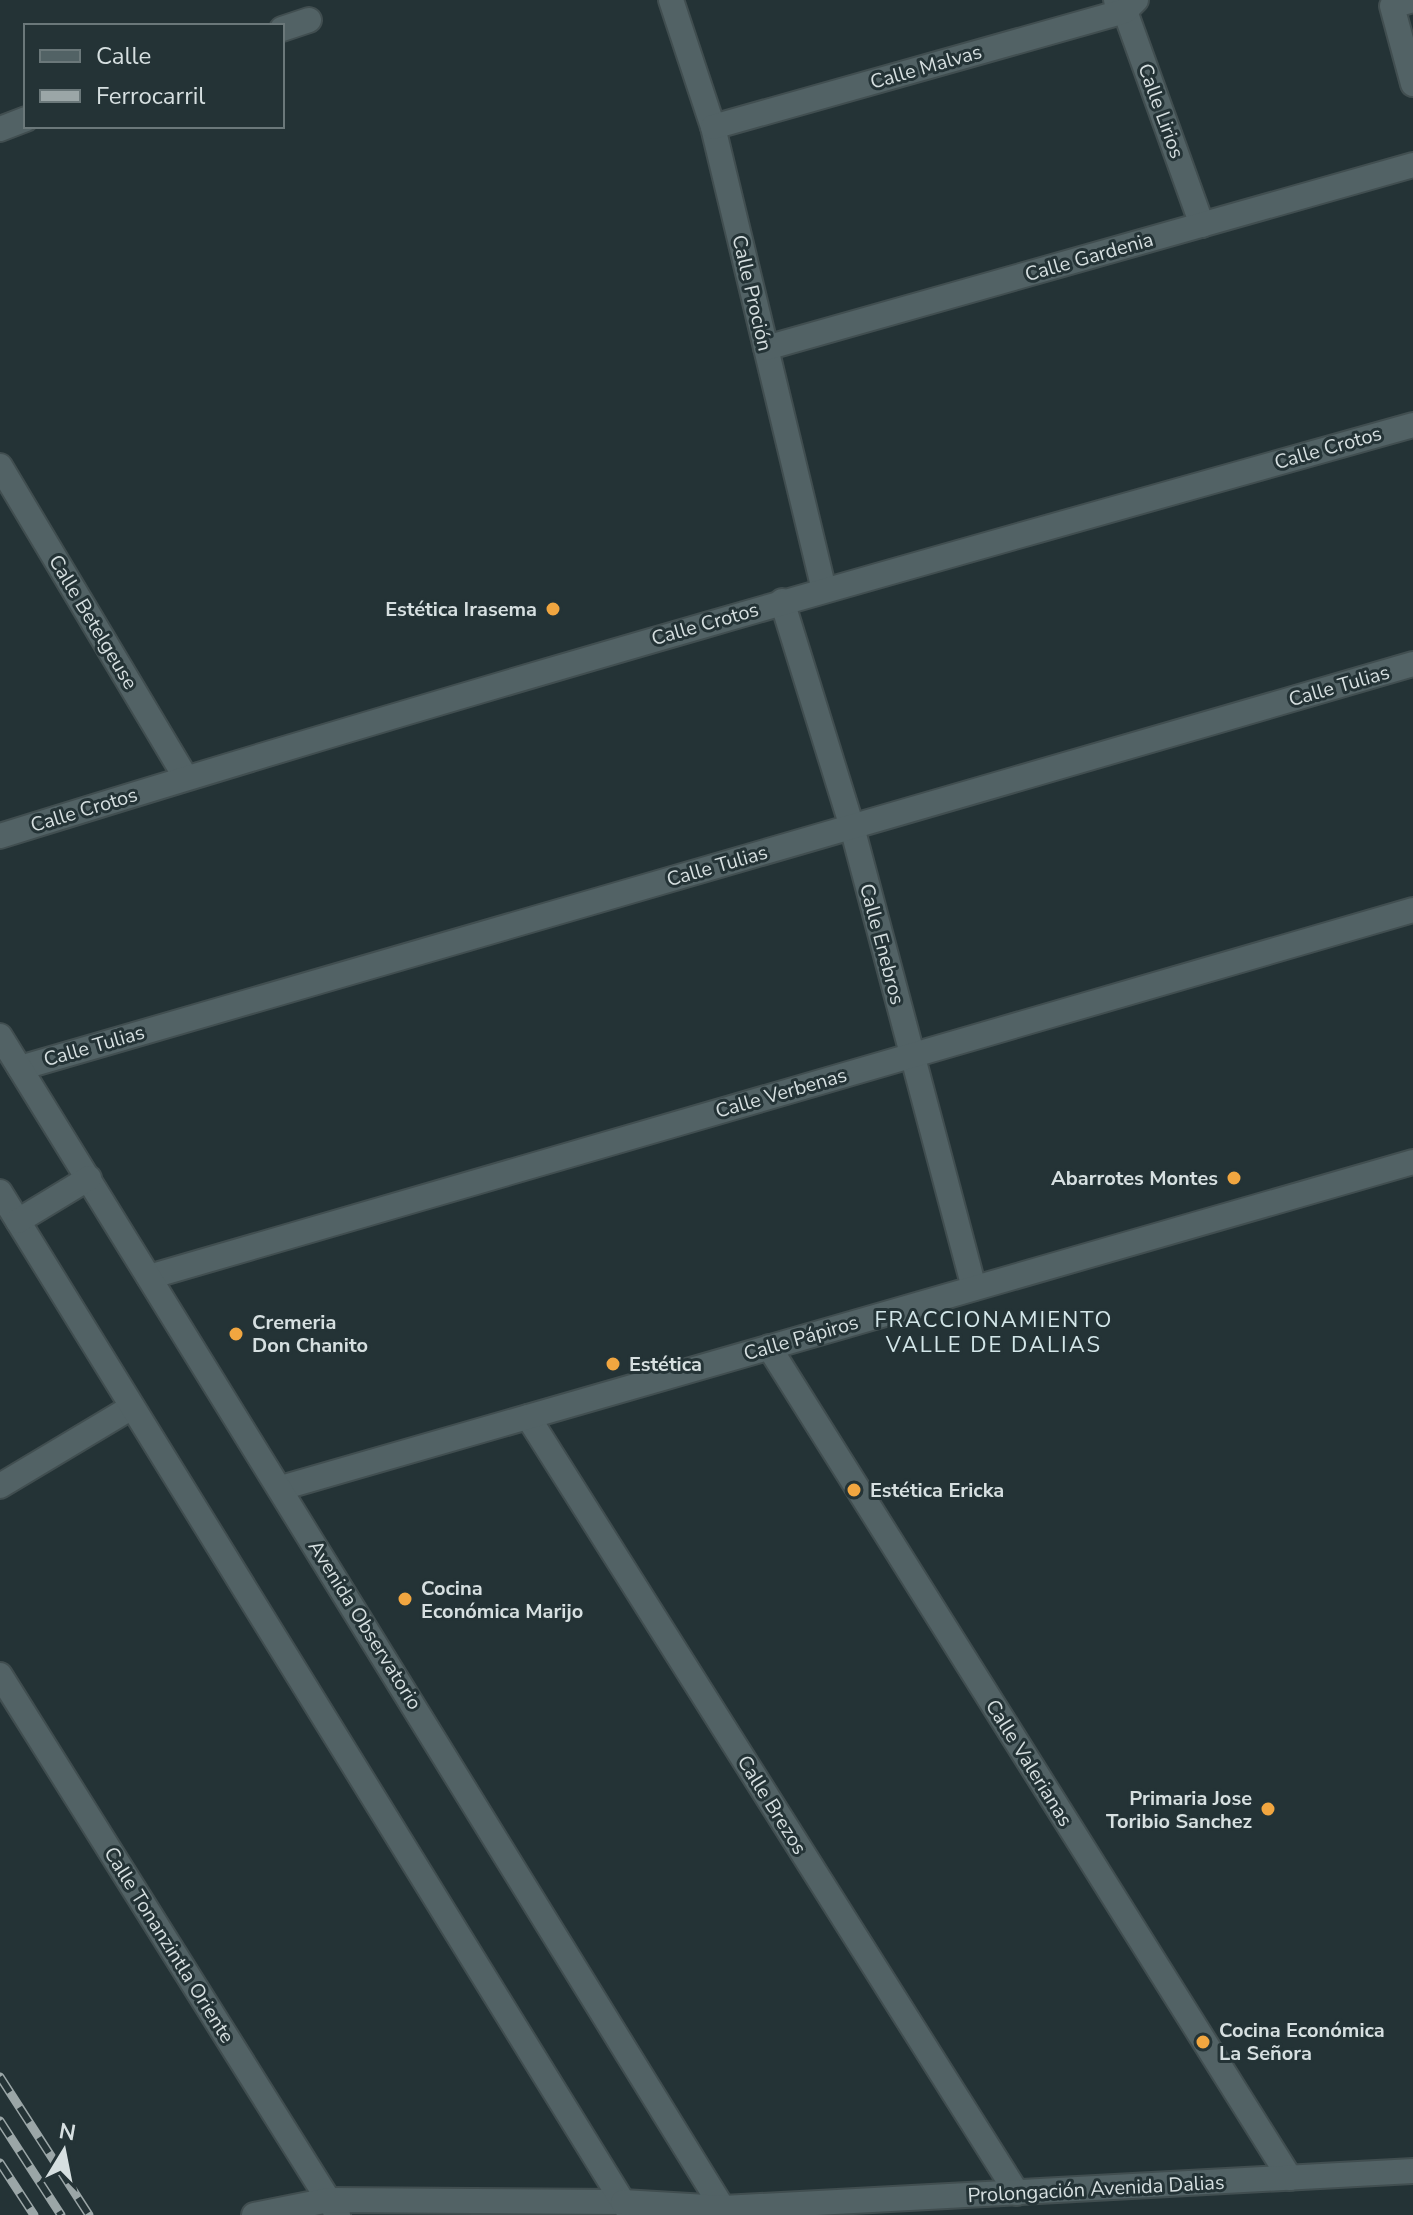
<svg xmlns="http://www.w3.org/2000/svg" width="1413" height="2215" font-family="'Nunito Sans',sans-serif">
	<rect width="100%" height="100%" fill="#243336"/>
	<g fill="none" stroke-linecap="round" stroke-linejoin="round">
		<defs>
			<g id="street">
				<path d="M671,0L713,127L824,590"/>
				<path d="M1116,0L1125,11L1202,225"/>
				<path d="M1413,0L1392,6L1413,84"/>
				<path d="M282,29L309,20"/>
				<path d="M713,127L1125,11L1136,0"/>
				<path d="M0,129L26,119"/>
				<path d="M766,348L1413,165"/>
				<path d="M0,466L186,778"/>
				<path d="M782,601L852,827L974,1288"/>
				<path d="M0,836C468,690 941,557 1413,425"/>
				<path d="M20,1068L1413,664"/>
				<path d="M149,1277L1413,910"/>
				<path d="M769,1347L1290,2178"/>
				<path d="M528,1417L1017,2193"/>
				<path d="M0,1486L132,1407"/>
				<path d="M281,1488L1413,1162"/>
				<path d="M0,1675L338,2215"/>
				<path d="M254,2215L329,2200L623,2202"/>
			</g>
			<g id="secondary">
				<path d="M0,1036L727,2215"/>
				<path d="M0,1192L631,2215"/>
				<path d="M18,1221L89,1178"/>
				<path d="M623,2202L723,2208L1413,2171"/>
			</g>
		</defs>
		<!-- street casing -->
		<use href="#street" stroke="#414e50" stroke-width="28"/>
		<!-- secondary casing -->
		<use href="#secondary" stroke="#414e50" stroke-width="28"/>
		<!-- street -->
		<use href="#street" stroke="#526265" stroke-width="24"/>
		<!-- secondary -->
		<use href="#secondary" stroke="#526265" stroke-width="24"/>
		<defs>
			<g id="rail">
				<path d="M0,2077L89,2215"/>
				<path d="M0,2121L61,2215"/>
				<path d="M0,2163L34,2215"/>
			</g>
		</defs>
		<!-- rail casing -->
		<use href="#rail" stroke="#9ba6a7" stroke-width="9"/>
		<!-- rail -->
		<use href="#rail" stroke="#243336" stroke-width="6" stroke-dasharray="18" stroke-linecap="butt"/>
	</g>
	<!-- markers -->
	<g fill="#f1a640" stroke="#243336" stroke-width="3">
		<circle cx="553" cy="609" r="8"/>
		<circle cx="1234" cy="1178" r="8"/>
		<circle cx="236" cy="1334" r="8"/>
		<circle cx="613" cy="1364" r="8"/>
		<circle cx="854" cy="1490" r="8"/>
		<circle cx="405" cy="1599" r="8"/>
		<circle cx="1268" cy="1809" r="8"/>
		<circle cx="1203" cy="2042" r="8"/>
	</g>
	<g text-anchor="middle" dominant-baseline="central" stroke-width="6" stroke-linejoin="round" paint-order="stroke">
		<!-- street labels -->
		<g font-size="20" fill="#d6dfe0" stroke="#243336">
			<text transform="translate(926 67) rotate(-16)">Calle Malvas</text>
			<text transform="translate(1161 111) rotate(70)">Calle Lirios</text>
			<text transform="translate(1089 257) rotate(-16)">Calle Gardenia</text>
			<text transform="translate(752 293) rotate(77)">Calle Proción</text>
			<text transform="translate(1328 448) rotate(-16)">Calle Crotos</text>
			<text transform="translate(93 622) rotate(59)">Calle Betelgeuse</text>
			<text transform="translate(705 624) rotate(-16)">Calle Crotos</text>
			<text transform="translate(1339 686) rotate(-16)">Calle Tulias</text>
			<text transform="translate(84 810) rotate(-17)">Calle Crotos</text>
			<text transform="translate(717 866) rotate(-16)">Calle Tulias</text>
			<text transform="translate(882 944) rotate(75)">Calle Enebros</text>
			<text transform="translate(94 1046) rotate(-16)">Calle Tulias</text>
			<text transform="translate(781 1093) rotate(-16)">Calle Verbenas</text>
			<text transform="translate(801 1338) rotate(-16)">Calle Pápiros</text>
			<text transform="translate(365 1625) rotate(58)">Avenida Observatorio</text>
			<text transform="translate(1029 1763) rotate(58)">Calle Valerianas</text>
			<text transform="translate(772 1805) rotate(58)">Calle Brezos</text>
			<text transform="translate(169 1945) rotate(58)">Calle Tonanzintla Oriente</text>
			<text transform="translate(1096 2189) rotate(-3)">Prolongación Avenida Dalias</text>
		</g>
		<!-- poi labels -->
		<g font-size="20" font-weight="bold" fill="#d6dfe0" stroke="#243336" text-anchor="start">
			<text x="537" y="609" text-anchor="end">Estética Irasema</text>
			<text x="1218" y="1178" text-anchor="end">Abarrotes Montes</text>
			<text x="252" y="1322">Cremeria<tspan x="252" dy="23">Don Chanito</tspan></text>
			<text x="629" y="1364">Estética</text>
			<text x="870" y="1490">Estética Ericka</text>
			<text x="421" y="1588">Cocina<tspan x="421" dy="23">Económica Marijo</tspan></text>
			<text x="1252" y="1798" text-anchor="end">Primaria Jose<tspan x="1252" dy="23">Toribio Sanchez</tspan></text>
			<text x="1219" y="2030">Cocina Económica<tspan x="1219" dy="23">La Señora</tspan></text>
		</g>
		<!-- neighbourhood labels -->
		<g font-size="22" letter-spacing="2" fill="#d3e6e9" stroke="#243336">
			<text x="994" y="1320">FRACCIONAMIENTO<tspan x="994" dy="25">VALLE DE DALIAS</tspan></text>
		</g>
	</g>
	<!-- legend -->
	<rect x="24" y="24" width="260" height="104" fill="#243336" stroke="#6b787a" stroke-width="2"/>
	<rect x="40" y="50" width="40" height="12" fill="#526265" stroke="#6b787a" stroke-width="2"/>
	<text x="96" y="64" font-size="24" fill="#d6dfe0">Calle</text>
	<rect x="40" y="90" width="40" height="12" fill="#9ba6a7" stroke="#6b787a" stroke-width="2"/>
	<text x="96" y="104" font-size="24" fill="#d6dfe0">Ferrocarril</text>
	<!-- north arrow -->
	<g transform="translate(64 2151) rotate(10)" stroke="#243336" stroke-width="6" paint-order="stroke">
	<path d="M0-6L14 30L0 20L-14 30Z" fill="#d6dfe0"/>
	<text y="-12" font-size="22" font-weight="bold" text-anchor="middle" fill="#d6dfe0">N</text>
	</g>
</svg>
